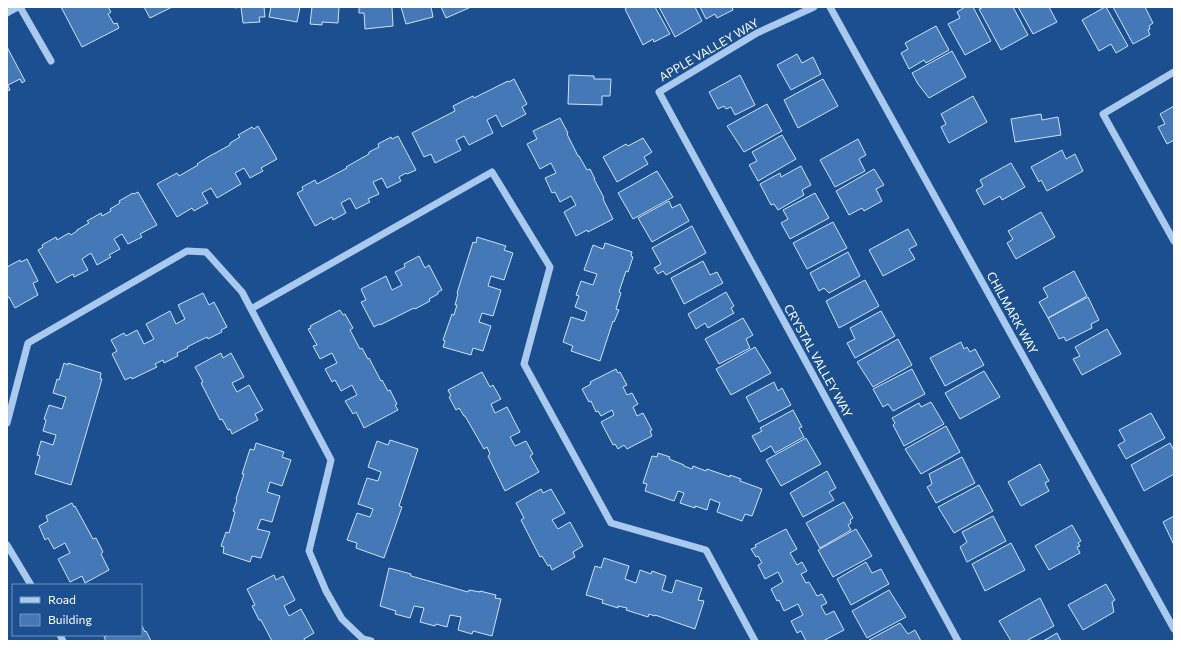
<svg xmlns="http://www.w3.org/2000/svg" width="1181" height="648" viewBox="0 0 1181 648" font-family="Commissioner,sans-serif">
  <style>
    .building { fill: #4478b7; stroke: #cfe3fa }
    .lines { fill: none; stroke-linecap: round; stroke-linejoin: round }
    .minor { stroke: #a9c9ee; stroke-width: 7 }
    .labels { text-anchor: middle; stroke-width: 3.5; stroke-linejoin: round; paint-order: stroke }
    .street-label { font-size: 12px; fill: #fff; stroke: #1b4f8f }
  </style>
  <rect width="100%" height="100%" fill="#1b4f8f"/>
  <path class="building" d="M61 7H108L111 12 108 14 114 24 117 23 119 28 82 47Z
    M144 7H172L150 18Z
    M235 7H264L265 17H259L260 22 243 23 241 7 235 8Z
    M271 7H300L297 22 269 17Z
    M312 7H339L338 23 322 22V25L310 24Z
    M359 7H392L393 26 365 29 364 13H359Z
    M401 7H431L433 17 406 24Z
    M441 7H471L446 18Z
    M628 7H655L670 34 654 42 653 39 643 45 625 9Z
    M659 7H695L702 21 675 37Z
    M700 7H732L733 10 717 18 715 14 706 19Z
    M965 7H973L991 41 965 55 948 24 960 18 957 12Z
    M984 7H1013L1028 35 1001 50 979 9Z
    M1018 7H1049L1057 22 1033 34Z
    M1105 7H1106L1128 46 1116 53 1111 44 1099 51 1082 20Z
    M1113 7H1145L1153 23 1149 26 1150 29 1148 30 1150 35 1133 44Z
    M936 26 949 50 926 63 924 60 909 69 901 53 908 49 905 43Z
    M7 47 25 81 22 83 20 79 8 85 10 90 7 91Z
    M952 51 966 77 929 98 918 84 912 73Z
    M797 54 802 63 813 57 821 74 791 90 777 65Z
    M569 75 594 76V79H611L610 96H602V105L568 104Z
    M740 75 755 105 735 115 731 107 726 109 724 106 718 109 709 92Z
    M514 79 527 104 522 107 526 114 502 127 496 115 487 120 493 133 469 145 464 136 456 140 461 150 435 163 431 154 424 157 412 133 455 111 453 106 473 96 474 98 508 81 509 82Z
    M823 79 838 106 798 128 784 100Z
    M973 96 987 122 949 143 941 127 946 124 941 114Z
    M767 104 782 131 744 152 727 126Z
    M1174 106V140L1167 144 1158 127 1165 124 1160 114Z
    M1041 114 1042 120 1058 117 1061 135 1015 142 1011 119Z
    M560 118 568 133 567 134 578 156H579L587 170 590 169 595 179H594L604 198 603 199 613 219 588 232 587 230 576 236 564 212 576 205 571 196 560 202 555 192 552 193 545 178 556 173 551 163 540 169 527 144 537 139 533 131Z
    M258 126 277 159 261 168 263 171 250 178 244 168 235 173 241 184 217 198 211 188 202 193 208 203 194 211 192 208 177 217 157 184 177 173 179 176 198 165 197 164 208 157 230 145V143L240 137 238 135 252 127 254 129Z
    M782 135 796 159 758 181 749 165 757 161 752 152Z
    M398 136 416 170 407 174 406 173 399 177 401 181 387 188 382 178 373 182 379 194 368 199 370 202 356 209 350 198 341 203 346 213 333 220 332 217 315 226 297 193 303 190 302 187 315 180 317 184 347 168 346 167 369 154V152L379 147 378 144 391 137 392 139Z
    M643 138 652 152 644 157 648 164 617 182 603 157 626 144 628 146Z
    M858 139 866 155 859 159 865 171 835 187 820 160Z
    M1062 150 1066 159 1075 154 1083 171 1047 191 1041 180 1039 182 1031 167Z
    M1011 163 1025 187 1002 200 1000 196 984 205 976 190 983 186 980 180Z
    M801 166 811 185 802 190 804 195 778 210 774 204 771 205 760 184 780 173 781 177Z
    M874 169 884 185 876 189 882 201 864 211 862 208 849 215 836 191Z
    M657 171 673 197 633 219 618 193Z
    M138 192 157 225 140 234 142 237 128 244 122 234 114 239 120 249 109 255 111 257 97 265 91 253 82 259 88 270 74 277 73 274 57 283 38 250 43 247 42 245 56 237 57 240 69 233 71 235 77 231V230L89 223 87 221 101 213 102 216 111 211 110 209 120 203 119 201 133 193 134 194Z
    M815 193 829 218 790 239 781 223 788 219 783 210Z
    M669 201 672 208 680 204 689 221 652 242 638 218Z
    M1041 212 1055 237 1016 259 1007 243 1013 239 1008 231Z
    M833 222 847 248 807 269 793 243Z
    M692 226 706 253 666 275 663 271 658 274 654 268 661 264 652 248Z
    M908 229 917 245 909 249 915 259 883 276 869 250Z
    M477 237 506 246 504 250 513 253 504 280 491 276 488 286 501 290 493 316 482 313 479 322 491 326 483 351 473 348 471 355 443 347 445 341 443 340 452 314 454 315 457 305H455L458 294 457 293 473 242 476 243Z
    M605 243 632 252 631 256 633 257 628 272 626 271 619 292 621 293 616 309 619 310 614 322 613 321 600 361 571 351 573 346 563 342 571 317 584 321 587 312 575 307 579 296 576 295 581 281 593 285 597 274 584 270 593 245 603 249Z
    M848 252 860 276 829 293 824 288 819 291 810 273Z
    M419 256 425 268 429 265 442 290 438 292V294L429 299 430 301 415 309 414 308 380 325 379 324 374 327 361 302 366 300 361 289 386 276 392 290 402 285 395 272 405 267 404 264Z
    M27 259 38 281 33 283 38 295 15 308 9 297 7 298V267L20 260 21 262Z
    M703 261 710 275 717 272 723 283 684 304 671 278Z
    M1074 271 1087 296 1048 318 1039 302 1048 297 1043 288Z
    M865 280 879 306 839 328 826 301Z
    M726 292 734 306 731 308 734 313 708 328 705 323 696 329 688 314Z
    M203 293 209 305 214 302 227 327 221 330 222 332 208 339 207 337 187 347 188 348 177 353 178 356 164 363 163 360 155 364 157 367 132 379 131 377 125 380 112 354 117 351 111 340 124 333 126 336 137 330 144 344 154 339 146 324 170 311 176 324 185 319 178 305Z
    M1088 297 1099 320 1091 324 1092 328 1066 341 1064 337 1059 339 1048 318Z
    M340 310 343 315 345 314 353 328 350 330 360 349 362 348 368 359 369 358 381 381 382 380 388 391 390 390 397 404 395 405 398 410 364 428 356 412 353 414 345 401 357 395 352 385 341 391 335 380 332 382 325 369 337 363 332 353 320 359 313 346 317 345 308 329 311 328 310 326Z
    M881 311 895 336 855 358 847 343 855 339 850 328Z
    M743 318 753 335 746 339 750 348 719 364 705 339Z
    M1107 329 1121 354 1082 375 1073 359 1080 356 1075 347Z
    M898 339 912 365 873 387 857 362Z
    M961 342 964 349 967 347 970 352 975 349 984 365 945 386 930 358Z
    M755 347 771 373 731 395 716 369Z
    M221 353 223 358 231 353 244 377 232 383 237 392 249 385 263 410 255 414 258 420 232 434 230 429 228 430 222 419 220 420 201 383 203 382 195 367Z
    M64 363 68 365V363L101 373 100 379H102L71 485 35 474 40 456 37 455 41 441 53 445 56 435 43 431 46 420 44 419 49 405 62 409 66 397 53 393 57 379 59 380Z
    M616 369 618 373 620 372 627 385 623 387 627 395 632 393 638 404 633 407 637 416 643 413 652 430 650 431 652 436 627 449 624 445 618 449 615 444 613 445 601 422 614 415 612 410 601 416 598 411 596 412 591 401 589 402 582 389 591 384 590 382Z
    M912 369 925 394 893 411 888 404 883 407 873 389Z
    M984 371 1000 397 960 419 945 393Z
    M482 372 490 387 493 385 501 399 491 404 495 413 507 407 520 432 510 437 515 446 526 441 533 454 530 456 539 472 505 491 488 456 490 454 487 447 484 449 465 416H464L459 408 456 410 449 397 451 396 448 390Z
    M774 382 778 391 782 388 791 405 759 422 746 397Z
    M931 402 944 424 904 446 893 425 895 423 892 418 919 403 921 407Z
    M793 410 802 427 799 428 804 437 775 453 771 446 761 452 752 436 762 431 760 428Z
    M1151 413 1165 438 1126 459 1118 445 1125 441 1119 430Z
    M946 426 960 452 921 474 905 449Z
    M806 438 821 464 781 486 766 460Z
    M390 440 418 449 399 506 402 507 384 558 356 548 357 543 347 540 357 513 370 517 373 509 358 504 367 478 378 481 381 472 368 467 377 441 388 445Z
    M256 443 284 452 282 457 291 460 282 486 270 482 267 492 280 496 272 522 261 519 257 529 270 532 261 558 252 556 250 562 223 553 224 547 221 546 226 532 229 533 235 512 233 511 237 500 236 499 244 474H242L250 449 254 450Z
    M1170 443 1174 451V474L1144 491 1131 465Z
    M658 453 670 457 669 459 684 465V466L692 469 693 466 706 471 707 469 730 477V475L741 479 740 481 762 489 752 516 745 514 742 521 717 512 720 503 710 499 707 510 695 506V508L680 503 684 493 678 491 674 501 645 491 647 484 643 483 652 456 657 457Z
    M962 457 975 483 936 503 927 487 932 484 929 474Z
    M1040 464 1049 481 1045 483 1049 491 1021 506 1008 482Z
    M827 471 836 488 829 492 834 500 803 517 790 493Z
    M979 485 993 511 954 533 938 507Z
    M541 489 543 493 551 489 565 513 552 520 558 529 570 522 583 546 573 552 575 557 552 570 550 565 548 566 542 556 540 557 521 520 524 518 516 503Z
    M844 502 853 518 850 520 851 523 848 525 851 530 820 548 806 523Z
    M72 503 74 507 75 506 93 539 96 538 103 552 101 554 109 570 85 583 82 576 70 582 58 559 70 553 65 543 54 549 48 538 45 540 39 526 48 521 46 516Z
    M993 516 1006 541 967 562 960 547 967 542 962 532Z
    M1174 516V545L1163 522Z
    M1072 525 1081 541 1078 543 1080 546 1077 547 1080 553 1049 570 1035 546Z
    M786 529 797 549 790 553 797 565 802 562 807 571 801 574 806 583 809 582 817 596 822 594 827 603 821 606 826 615 834 611 844 630 823 641H806L801 631 797 633 791 621 803 615 798 604 784 611 779 600 777 601 771 589 783 582 778 572 765 579 758 565 762 563 758 556 756 557 751 549 756 547 755 545Z
    M856 529 872 556 833 577 818 550Z
    M1011 543 1025 570 985 591 972 564Z
    M604 558 629 566 625 579 636 583 640 570 651 574 652 571 666 576 662 590 672 593 676 580 702 588 698 600 704 601 695 629 655 615V616L649 614 648 617 626 610 627 608 618 606V608L602 603 603 600 586 595 595 566 601 568Z
    M866 562 872 573 881 569 889 584 851 605 837 579Z
    M389 568 411 574V576L468 592 469 590 480 592V591L496 595 495 598 501 599 492 636 473 631 472 634 458 630 461 617 450 615 447 627 436 624 435 626 420 622 424 608 414 606 410 618 395 614 396 611 380 606Z
    M274 575 276 580 283 576 295 600 284 606 289 616 301 609 314 633 304 639 305 641H272L261 620H259L252 606 255 605 247 589Z
    M1106 584 1115 600 1112 602 1114 612 1083 630 1068 605Z
    M889 590 906 617 867 638 852 611Z
    M1040 598 1054 626 1026 641H1011L999 621Z
    M900 623 908 634 915 630 921 641H870L869 640Z
    M141 624 145 632 146 631 151 641H106L104 637 109 635H141Z
    M1057 633 1061 641H1043Z"/>
  <g class="lines">
    <path class="minor" d="M20 7 51 61
      M814 7 757 33 659 92 958 641
      M830 7 1174 629
      M7 13 18 7
      M1174 72 1103 114 1174 241
      M251 309 492 172 550 267 524 364 611 523 706 550 755 641
      M7 423 28 343 187 251 206 252 242 292 331 460 309 551 326 591 342 619 363 639 371 641
      M7 545 31 585
      M60 635 63 641"/>
  </g>
  <g class="labels">
    <g class="street-label">
      <text transform="translate(709 50) rotate(-30)" y="4">APPLE VALLEY WAY</text>
      <text transform="translate(1012 313) rotate(61)" y="4">CHILMARK WAY</text>
      <text transform="translate(818 361) rotate(61)" y="4">CRYSTAL VALLEY WAY</text>
    </g>
  </g>
  <rect width="1181" height="648" fill="none" stroke="#ffffff" stroke-width="16"/>
  <rect x="12" y="584" width="130" height="52" fill="#1b4f8f" stroke="#7695bc"/>
  <rect x="20" y="597" width="20" height="6" fill="#a9c9ee" stroke="#7695bc"/>
  <text x="48" y="604" font-size="12" fill="#ffffff">Road</text>
  <rect x="20" y="614" width="20" height="12" fill="#4478b7" stroke="#7695bc"/>
  <text x="48" y="624" font-size="12" fill="#ffffff">Building</text>
</svg>
